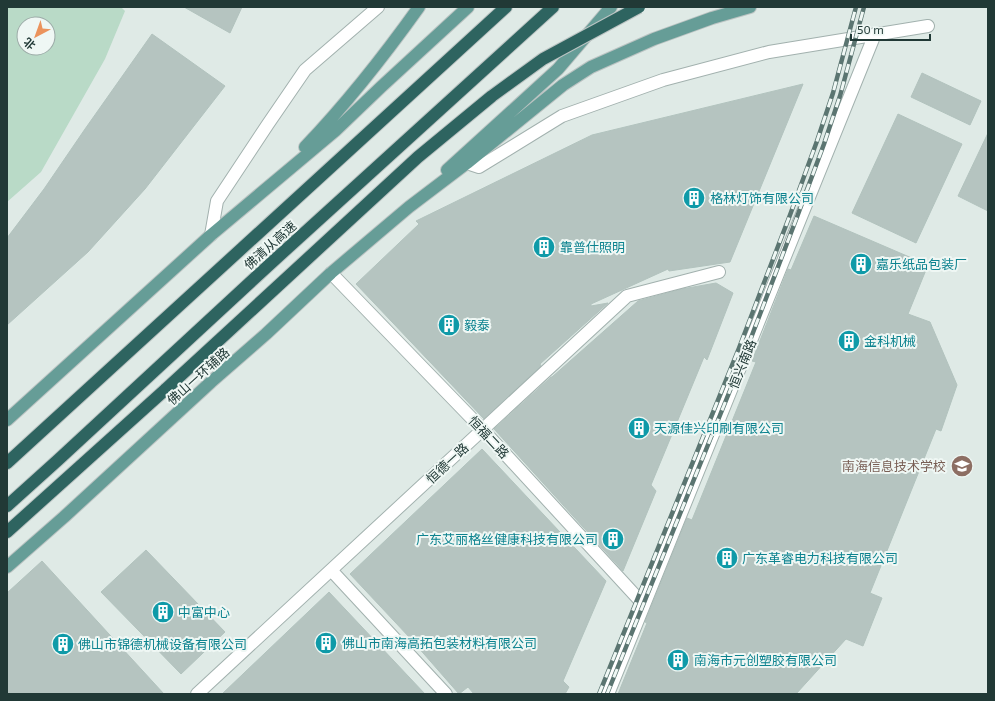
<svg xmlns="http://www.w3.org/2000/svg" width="995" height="701" viewBox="0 0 995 701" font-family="'Exo 2','Noto Sans SC',sans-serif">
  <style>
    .green { fill: #b9dac7; fill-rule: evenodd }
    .building { fill: #b5c4c0; stroke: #b2c3be }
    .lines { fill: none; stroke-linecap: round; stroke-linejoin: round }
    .minor-casing { stroke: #a2b1ae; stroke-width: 14 }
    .major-casing { stroke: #bcc4c3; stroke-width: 14 }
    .highway-casing { stroke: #bcc4c3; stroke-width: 14 }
    .minor { stroke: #fff; stroke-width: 12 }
    .major { stroke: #669d97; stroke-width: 12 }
    .highway { stroke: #2e6460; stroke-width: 12 }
    .rail-casing { stroke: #5b7571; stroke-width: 4.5 }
    .rail { stroke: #eff7f4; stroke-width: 3; stroke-dasharray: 9; stroke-linecap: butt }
    .highway-bridge-casing { stroke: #bcc4c3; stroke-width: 14; stroke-linecap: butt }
    .highway-bridge { stroke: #2e6460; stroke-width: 12 }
    .labels { text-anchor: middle; stroke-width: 4; stroke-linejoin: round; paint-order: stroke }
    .culture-label { font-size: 13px; fill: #0d838f; stroke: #eff7f4; text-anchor: start }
    .street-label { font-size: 13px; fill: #213936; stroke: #eff7f4 }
    .education-label { font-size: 13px; fill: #785e54; stroke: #eff7f4; text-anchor: end }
  </style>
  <rect width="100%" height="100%" fill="#dfeae6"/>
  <path class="green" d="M7 7H121L125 11 105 59 41 172 7 202ZM24 24H48V48H24Z"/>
  <path class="building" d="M184 7H242L230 33Z
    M152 34 225 86 145 189 88 252 7 325V238L44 189 85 129Z
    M922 73 981 101 970 125 911 97Z
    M803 84 730 262 669 271 668 269 591 304V306L608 303 540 364 541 366 484 419 356 284 419 224 416 221 592 135Z
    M898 114 962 144 916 243 852 213Z
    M988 133V211L958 196Z
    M814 216 928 265 908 314 930 322 957 385 941 431 936 429 870 593 882 598 863 646 846 639 796 694H618L647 623 645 622 687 518 692 520 756 362 752 361 788 269 791 270Z
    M716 283 733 293 707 360 704 357 651 485 656 491 623 571 494 429 551 377H552L638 301 682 289Z
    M482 449 606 581 563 681 569 687 565 694H474L468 687 459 694 410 638 350 574Z
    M146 550 225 632 181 674 101 592Z
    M42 561 164 694H7V593Z
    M329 592 425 694H222Z"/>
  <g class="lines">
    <g class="minor-casing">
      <path id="minor" d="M467 163 479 167 562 116 663 80 769 52 928 26
        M211 235 217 201 268 124 305 70 378 7
        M331 273 483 430 644 605
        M331 570 446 694
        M197 694 627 296 719 272
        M608 694 875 34"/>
    </g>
    <g class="major-casing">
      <path id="major" d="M305 147C347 103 384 56 419 7
        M447 170 558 69 611 7
        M7 420 211 235 335 131 381 87 468 7
        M7 567 64 517 211 382 266 334 331 273 409 207 467 163 563 85 591 67 654 39 712 18 750 7"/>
    </g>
    <g class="highway-casing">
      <path id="highway" d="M7 463 506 7
        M7 506 58 460 269 265 553 7
        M7 532 166 389"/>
    </g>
    <use href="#minor" class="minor"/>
    <use href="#major" class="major"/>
    <use href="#highway" class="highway"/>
    <g class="rail-casing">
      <path id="rail" d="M599 694 739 348 790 215 817 141 833 93 856 7
        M607 694 746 351 797 217 824 144 840 96 864 7"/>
    </g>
    <use href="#rail" class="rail"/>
    <g class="highway-bridge-casing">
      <path id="highway-bridge" d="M166 389 418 157 492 96 543 59 639 7"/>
    </g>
    <use href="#highway-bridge" class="highway-bridge"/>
  </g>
  <defs>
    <g id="building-disc" transform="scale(1.15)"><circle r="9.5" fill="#0f9aa8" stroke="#eff7f4"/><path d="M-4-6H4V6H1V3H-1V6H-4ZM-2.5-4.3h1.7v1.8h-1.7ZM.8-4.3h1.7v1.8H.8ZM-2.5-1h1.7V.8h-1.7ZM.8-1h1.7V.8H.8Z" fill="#fff"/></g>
    <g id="school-disc" transform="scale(1.15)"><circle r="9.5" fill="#8d6e63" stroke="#eff7f4"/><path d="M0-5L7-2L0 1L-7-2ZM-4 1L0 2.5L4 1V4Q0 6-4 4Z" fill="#fff"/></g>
  </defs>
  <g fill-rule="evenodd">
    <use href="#building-disc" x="694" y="198"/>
    <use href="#building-disc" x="544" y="247"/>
    <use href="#building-disc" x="861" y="264"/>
    <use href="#building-disc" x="449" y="325"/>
    <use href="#building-disc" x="849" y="341"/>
    <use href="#building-disc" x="639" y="428"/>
    <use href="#school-disc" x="962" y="466"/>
    <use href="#building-disc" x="613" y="539"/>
    <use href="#building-disc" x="727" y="558"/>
    <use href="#building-disc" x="163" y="612"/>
    <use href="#building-disc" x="326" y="643"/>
    <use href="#building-disc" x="63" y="644"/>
    <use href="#building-disc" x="678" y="660"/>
  </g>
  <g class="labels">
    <g class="culture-label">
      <text x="710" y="203">格林灯饰有限公司</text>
      <text x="560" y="252">靠普仕照明</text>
      <text x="876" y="269">嘉乐纸品包装厂</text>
      <text x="464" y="330">毅泰</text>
      <text x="864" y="346">金科机械</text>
      <text x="654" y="433">天源佳兴印刷有限公司</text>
      <text x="598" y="544" text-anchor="end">广东艾丽格丝健康科技有限公司</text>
      <text x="742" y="563">广东革睿电力科技有限公司</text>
      <text x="178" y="617">中富中心</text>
      <text x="342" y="648">佛山市南海高拓包装材料有限公司</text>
      <text x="78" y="649">佛山市锦德机械设备有限公司</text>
      <text x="694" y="665">南海市元创塑胶有限公司</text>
    </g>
    <g class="street-label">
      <text transform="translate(270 245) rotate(-42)" y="5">佛清从高速</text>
      <text transform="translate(742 364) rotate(-68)" y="5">恒兴南路</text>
      <text transform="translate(198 376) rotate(-42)" y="5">佛山一环辅路</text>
      <text transform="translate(489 437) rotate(47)" y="5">恒福二路</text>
      <text transform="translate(447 463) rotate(-43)" y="5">恒德一路</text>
    </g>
    <g class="education-label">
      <text x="946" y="471">南海信息技术学校</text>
    </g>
  </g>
  <rect width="995" height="701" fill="none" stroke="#213936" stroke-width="16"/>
  <g transform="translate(36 36) rotate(221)"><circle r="19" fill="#eff7f4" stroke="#9daba8"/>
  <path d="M0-3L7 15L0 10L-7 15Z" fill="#eb935c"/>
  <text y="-6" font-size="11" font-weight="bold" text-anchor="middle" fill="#213936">北</text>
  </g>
  <path d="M851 34v6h79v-6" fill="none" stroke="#213936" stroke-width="2"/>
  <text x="857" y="34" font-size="12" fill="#213936" stroke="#eff7f4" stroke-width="3" paint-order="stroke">50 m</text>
</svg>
